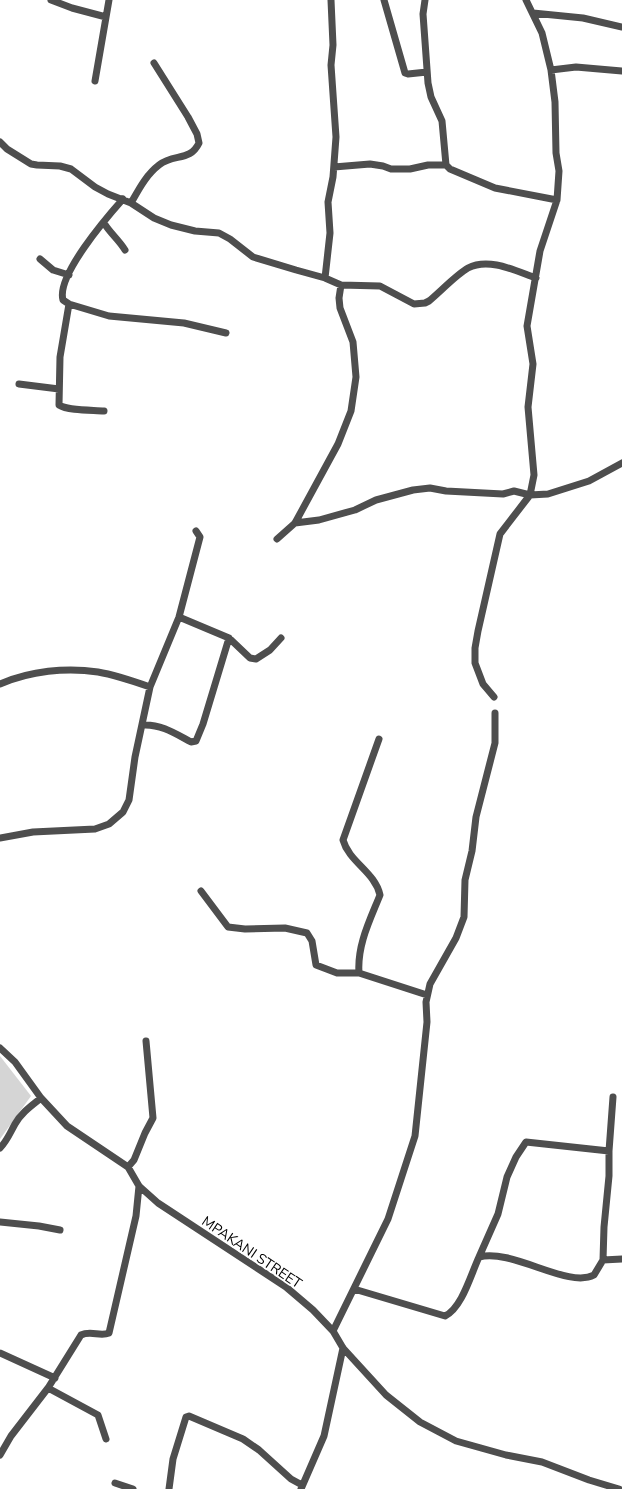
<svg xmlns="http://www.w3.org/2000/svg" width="622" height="1489" viewBox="0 0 622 1489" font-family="'Nunito Sans',sans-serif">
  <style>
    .green { fill: #d5d5d5 }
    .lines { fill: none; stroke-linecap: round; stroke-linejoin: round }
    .minor { stroke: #4e4e4e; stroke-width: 7 }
    .labels { text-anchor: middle; stroke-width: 4; stroke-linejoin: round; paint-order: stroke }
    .street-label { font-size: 14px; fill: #000; stroke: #fff }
  </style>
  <rect width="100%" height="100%" fill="#fff"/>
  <path class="green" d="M0 1056 31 1096 0 1139Z"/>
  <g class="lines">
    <path class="minor" d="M51 0 72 8 106 17
      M384 0 405 73 408 74 427 72
      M425 0 423 14 428 83 431 97 442 121 446 165
      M533 13 583 18 622 27
      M551 70 576 67 622 71
      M95 81 109 0
      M0 142 7 149 31 164 37 165 60 166 71 169 95 187 108 194 131 203 154 218 171 225 195 231 219 233 230 239 253 257 296 270 325 278 341 285 380 286 414 304 425 303 429 301C440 292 457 274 468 268 489 257 516 271 536 278
      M334 167 370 164 383 166 391 169H410L428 165H446L450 169 495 188 557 200
      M123 199C107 217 56 276 63 300L69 304 109 316 184 323 226 333
      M131 203C139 189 146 175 159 165 174 153 190 162 199 143L197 134 188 117 154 63
      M104 223C110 233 119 240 125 250
      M40 259 53 270 69 275
      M325 278 330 233 328 202 333 177 336 137 331 65 333 45 331 0
      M69 304 60 357 59 405C68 411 93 410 104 411
      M19 384 59 389
      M295 523 319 520 355 510 376 500 413 490 430 488 446 491 503 494 514 491 530 495 548 494 589 481 622 463
      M277 539 295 523 338 444 351 411 356 377 353 342 340 308 339 298 341 285
      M179 617 229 638 250 658 256 659 270 650 281 638
      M0 684C30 671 66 667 98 672 116 675 133 681 150 687
      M494 697 483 684 475 663V648L478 631 500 534 530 495 534 475 528 407 533 364 527 326 540 251 557 200 559 171 556 153 555 102 551 70 542 33 526 0
      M143 725C161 724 176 734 191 742L196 741 203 724 229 638
      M379 739 343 840C349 862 375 872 380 895 370 920 357 945 359 973L427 995
      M0 838 33 832 95 829 109 824 123 812 129 800 135 757 150 687 179 617 200 537 196 531
      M201 891 228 927 245 929 285 928 307 933 312 941 316 965 337 973H359
      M0 1048 15 1062 41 1098 67 1126 128 1167 139 1186 158 1203 286 1287 313 1310 333 1331 343 1348 386 1395 420 1422 456 1441 506 1455 542 1462 589 1480 619 1489
      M0 1148C7 1141 10 1133 15 1124 21 1113 31 1106 41 1098
      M128 1167 134 1160 145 1133 153 1118 146 1041
      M0 1222 39 1226 60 1230
      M479 1257 498 1214 507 1177 516 1157 526 1142 609 1151
      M603 1260 622 1259
      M354 1289 445 1316C462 1308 471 1274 479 1257 512 1248 568 1289 594 1275L603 1260 604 1227 609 1176V1151L613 1097
      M333 1331 388 1219 415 1136 427 1022 426 1002 430 984 456 938 464 917 465 880 472 851 476 817 495 743V713
      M0 1353 55 1378
      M48 1388 98 1415 106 1439
      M0 1455 11 1436 48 1388 81 1335C91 1330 100 1337 109 1333L136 1216 139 1186
      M115 1483 133 1489
      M169 1489 173 1459 186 1417 189 1416 243 1439 259 1450 291 1479 302 1485
      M301 1489 324 1436 343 1348"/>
  </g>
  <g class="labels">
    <g class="street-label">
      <text transform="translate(252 1252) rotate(34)" y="5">MPAKANI STREET</text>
    </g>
  </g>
</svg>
